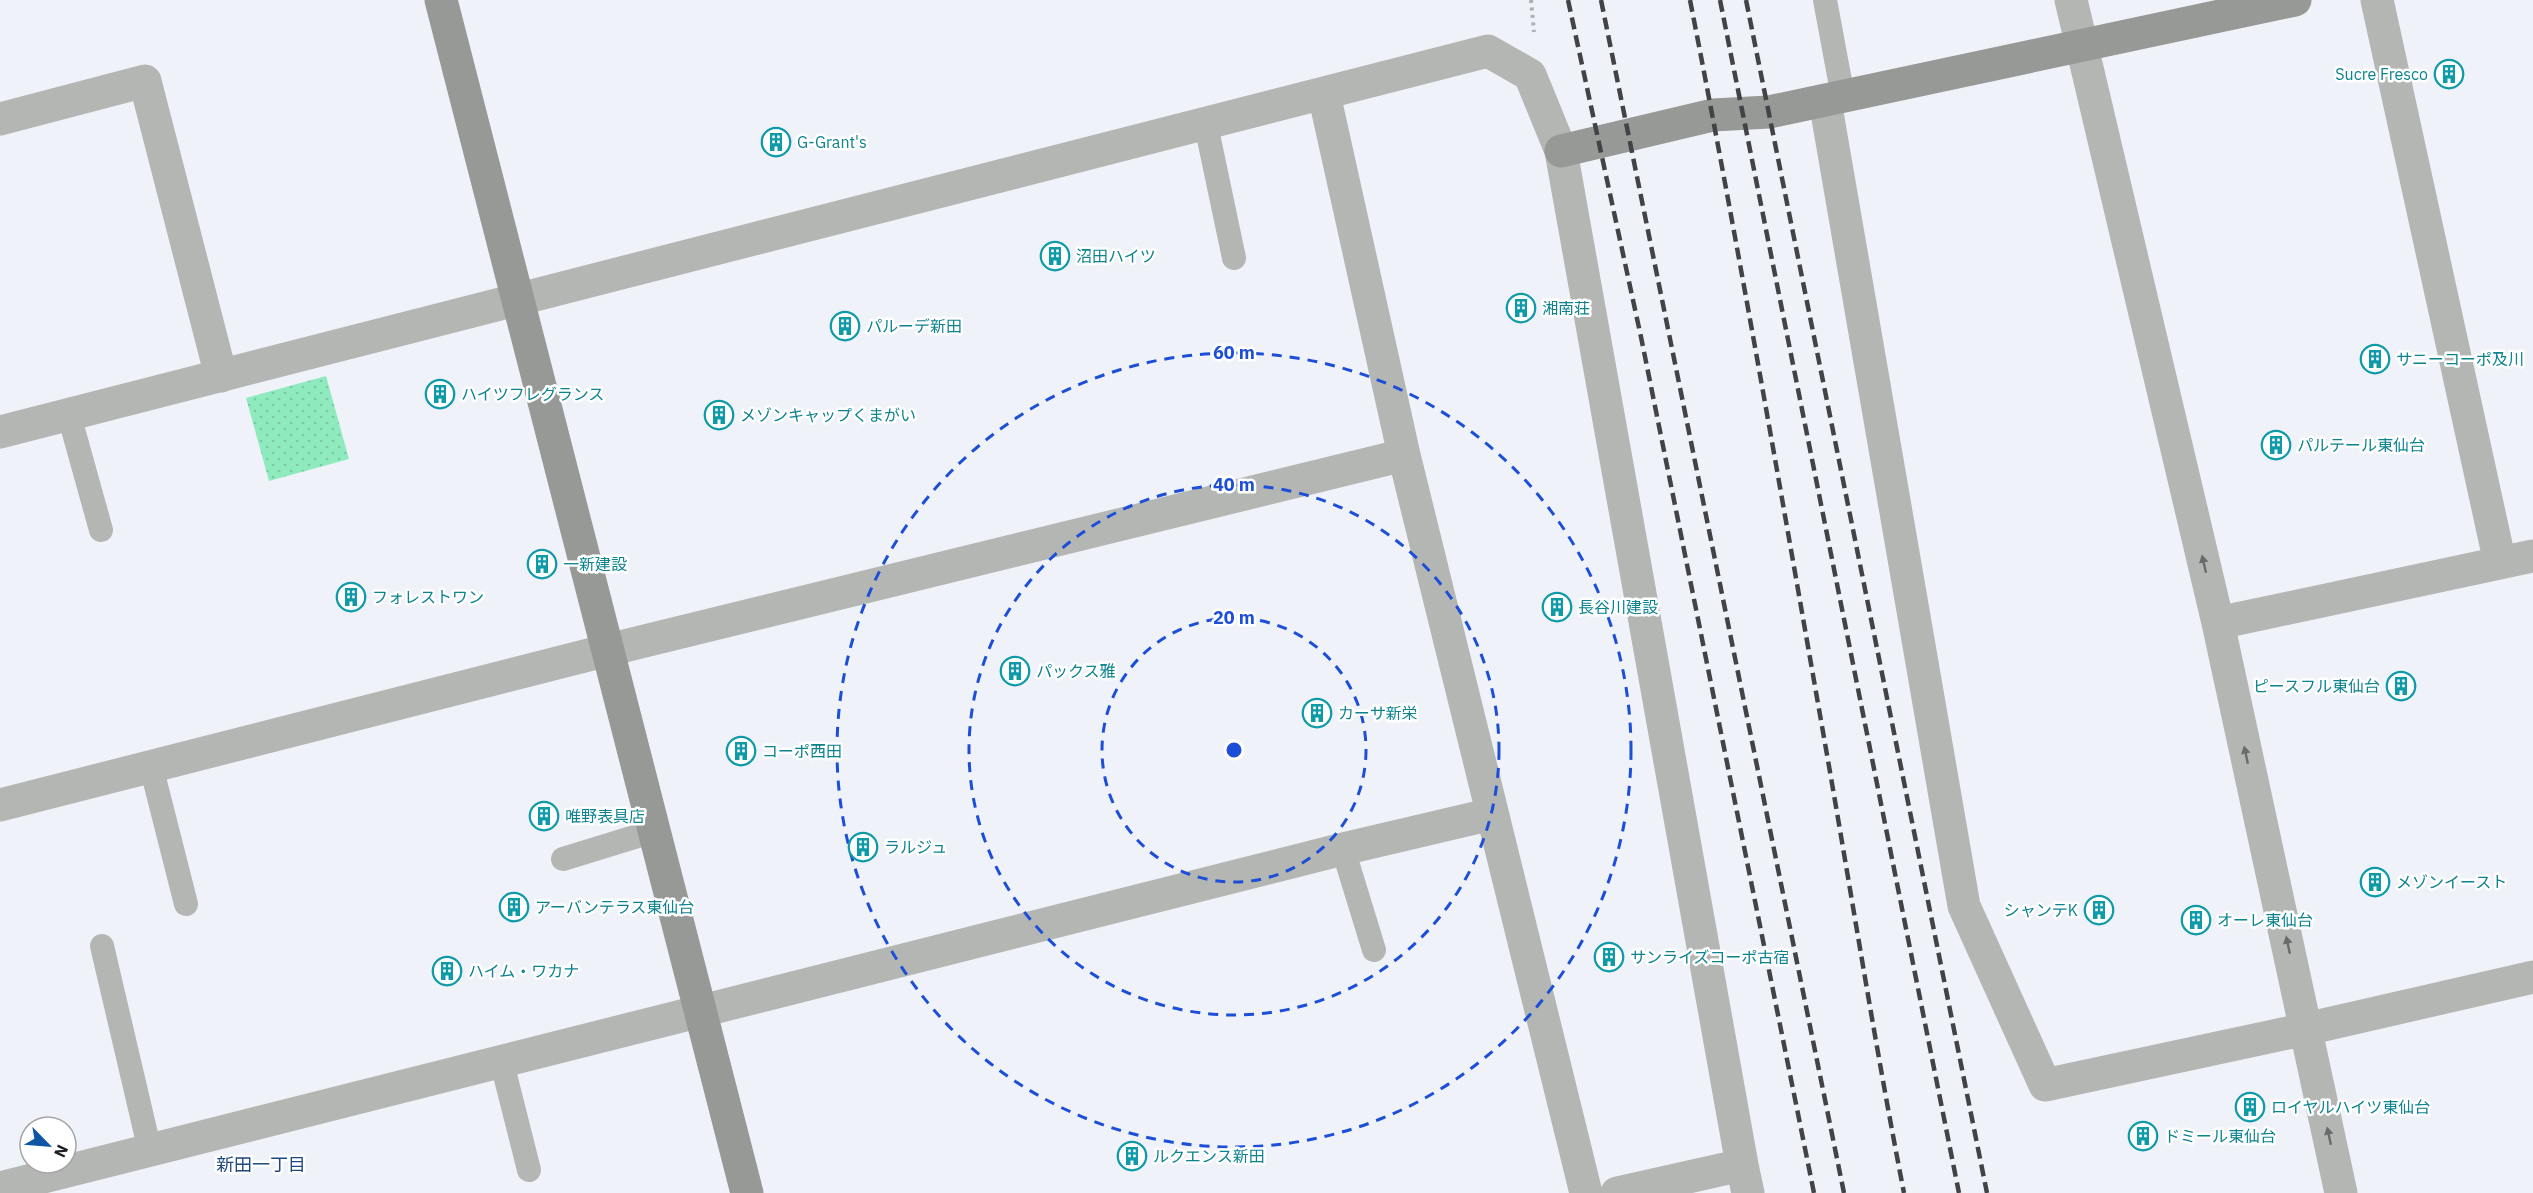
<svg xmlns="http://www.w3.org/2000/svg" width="2533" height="1193" viewBox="0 0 2533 1193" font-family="'IBM Plex Sans','Noto Sans JP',sans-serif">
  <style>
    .garden { fill: url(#garden-dots) }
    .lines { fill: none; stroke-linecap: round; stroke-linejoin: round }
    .path { stroke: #adafb5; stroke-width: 4; stroke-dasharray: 3 4.5; stroke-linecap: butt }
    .lane { stroke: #b4b6b4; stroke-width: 24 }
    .street { stroke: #b4b6b4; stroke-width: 33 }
    .secondary { stroke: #969996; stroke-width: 33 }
    .rail { stroke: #424347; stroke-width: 4.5; stroke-dasharray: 12 6; stroke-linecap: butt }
    .oneway { fill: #696a6b }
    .ring { fill: none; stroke: #1d4ed8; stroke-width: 3; stroke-dasharray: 10 8 }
    .labels { text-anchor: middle; stroke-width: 5; stroke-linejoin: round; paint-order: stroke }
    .culture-label { font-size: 16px; fill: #0d838f; stroke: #fff; text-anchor: start }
    .neighbourhood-label { font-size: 18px; fill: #20497e; stroke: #fff }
    .centre { fill: #1d4ed8; stroke: #fff; stroke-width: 3 }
    .ring-label { font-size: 18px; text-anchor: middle; font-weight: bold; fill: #1d4ed8; stroke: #fff; stroke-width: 5; stroke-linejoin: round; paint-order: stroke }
  </style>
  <defs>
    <pattern id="garden-dots" width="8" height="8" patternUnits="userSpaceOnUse" patternTransform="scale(1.5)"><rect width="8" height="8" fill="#8febbe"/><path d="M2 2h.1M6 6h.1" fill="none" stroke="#7bc9a3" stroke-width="1.8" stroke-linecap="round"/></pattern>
  </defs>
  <rect width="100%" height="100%" fill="#f0f2f9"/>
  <path class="garden" d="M326 376 349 459 269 481 246 398Z"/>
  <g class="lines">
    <path class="path" d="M1531 0 1534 32"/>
    <path class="lane" d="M1825 0 1843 97
      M1206 125 1234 258
      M69 415 101 530
      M151 766 186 904
      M1343 849 1374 950
      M563 859 654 831
      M102 946 150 1151
      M502 1063 529 1170"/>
    <path class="street" d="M2071 0 2218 623 2341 1193
      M2377 0 2500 563
      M1324 94 1404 455 1586 1193
      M1825 101 1964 906 2045 1085 2306 1029 2533 977
      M0 119 145 81 221 376
      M0 432 1488 51 1530 75 1561 151 1742 1165
      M2218 623 2533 556
      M0 805 608 650 1404 455
      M0 1188 1343 849 1492 814
      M1617 1193 1742 1165 1748 1193"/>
    <path class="secondary" d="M441 0 747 1193
      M1561 151 1713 115 1769 112 2295 0"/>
    <path class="rail" d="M1568 0 1641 337 1814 1193
      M1601 0 1844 1193
      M1690 0C1739 249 1782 499 1826 749 1852 897 1875 1045 1904 1193
      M1720 0 1959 1193
      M1746 0 1987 1193"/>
  </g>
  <defs><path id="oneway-solid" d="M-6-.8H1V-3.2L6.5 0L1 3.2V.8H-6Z" transform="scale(1.5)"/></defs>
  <g class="oneway">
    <use href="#oneway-solid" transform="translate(2204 564) rotate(-103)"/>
    <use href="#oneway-solid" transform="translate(2246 755) rotate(-102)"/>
    <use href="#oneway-solid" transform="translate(2288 945) rotate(-102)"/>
    <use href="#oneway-solid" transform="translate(2329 1136) rotate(-102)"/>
  </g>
  <g class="ring">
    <circle cx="1234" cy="750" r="132"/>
    <circle cx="1234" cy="750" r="265"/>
    <circle cx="1234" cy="750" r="397"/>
  </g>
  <defs>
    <g id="building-ring" transform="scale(1.5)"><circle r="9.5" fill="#fff" stroke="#0f9aa8" stroke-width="1.5"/><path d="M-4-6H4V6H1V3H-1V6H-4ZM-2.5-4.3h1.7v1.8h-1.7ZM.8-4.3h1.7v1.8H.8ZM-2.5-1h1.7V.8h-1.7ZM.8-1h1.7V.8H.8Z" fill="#0f9aa8"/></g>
  </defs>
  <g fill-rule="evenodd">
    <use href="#building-ring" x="2449" y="74"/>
    <use href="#building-ring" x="776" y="142"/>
    <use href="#building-ring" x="1055" y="256"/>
    <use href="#building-ring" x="1521" y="308"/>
    <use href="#building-ring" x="845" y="326"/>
    <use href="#building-ring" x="2375" y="359"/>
    <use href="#building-ring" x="440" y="394"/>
    <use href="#building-ring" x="719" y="415"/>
    <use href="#building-ring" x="2276" y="445"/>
    <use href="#building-ring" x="542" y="564"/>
    <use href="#building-ring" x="351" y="597"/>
    <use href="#building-ring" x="1557" y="607"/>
    <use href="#building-ring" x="1015" y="671"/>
    <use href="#building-ring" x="2401" y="686"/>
    <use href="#building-ring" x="1317" y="713"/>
    <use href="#building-ring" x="741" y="751"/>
    <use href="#building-ring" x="544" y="816"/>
    <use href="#building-ring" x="863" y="847"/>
    <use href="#building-ring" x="2375" y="882"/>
    <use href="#building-ring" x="514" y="907"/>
    <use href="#building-ring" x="2099" y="910"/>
    <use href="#building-ring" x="2196" y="920"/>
    <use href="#building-ring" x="1609" y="957"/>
    <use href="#building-ring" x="447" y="971"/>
    <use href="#building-ring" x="2250" y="1107"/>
    <use href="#building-ring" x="2143" y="1136"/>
    <use href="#building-ring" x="1132" y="1156"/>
  </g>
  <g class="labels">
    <g class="culture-label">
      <text x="2428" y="80" text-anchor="end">Sucre Fresco</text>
      <text x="797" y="148">G-Grant's</text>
      <text x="1076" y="262">沼田ハイツ</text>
      <text x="1542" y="314">湘南荘</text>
      <text x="866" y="332">パルーデ新田</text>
      <text x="2396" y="365">サニーコーポ及川</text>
      <text x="461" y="400">ハイツフレグランス</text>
      <text x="740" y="421">メゾンキャップくまがい</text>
      <text x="2297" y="451">パルテール東仙台</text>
      <text x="563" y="570">一新建設</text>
      <text x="372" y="603">フォレストワン</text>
      <text x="1578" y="613">長谷川建設</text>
      <text x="1036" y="677">パックス雅</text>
      <text x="2380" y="692" text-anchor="end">ピースフル東仙台</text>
      <text x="1338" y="719">カーサ新栄</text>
      <text x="762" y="757">コーポ西田</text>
      <text x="565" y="822">唯野表具店</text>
      <text x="884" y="853">ラルジュ</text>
      <text x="2396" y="888">メゾンイースト</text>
      <text x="535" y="913">アーバンテラス東仙台</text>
      <text x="2078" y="916" text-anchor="end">シャンテK</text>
      <text x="2217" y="926">オーレ東仙台</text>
      <text x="1630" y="963">サンライズコーポ古宿</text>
      <text x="468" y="977">ハイム・ワカナ</text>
      <text x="2271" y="1113">ロイヤルハイツ東仙台</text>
      <text x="2164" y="1142">ドミール東仙台</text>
      <text x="1153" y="1162">ルクエンス新田</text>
    </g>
    <g class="neighbourhood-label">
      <text x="261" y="1171">新田一丁目</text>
    </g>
  </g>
  <circle cx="1234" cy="750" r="9" class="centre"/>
  <g class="ring-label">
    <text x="1234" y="359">60 m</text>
    <text x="1234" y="491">40 m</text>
    <text x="1234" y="624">20 m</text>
  </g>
  <g transform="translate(48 1145) rotate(115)"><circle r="28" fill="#ffffff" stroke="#a5a5a7" stroke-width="1.5"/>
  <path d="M0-4.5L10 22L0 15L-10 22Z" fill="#0e55a5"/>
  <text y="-9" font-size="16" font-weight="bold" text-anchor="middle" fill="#1e1f22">N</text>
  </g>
</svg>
